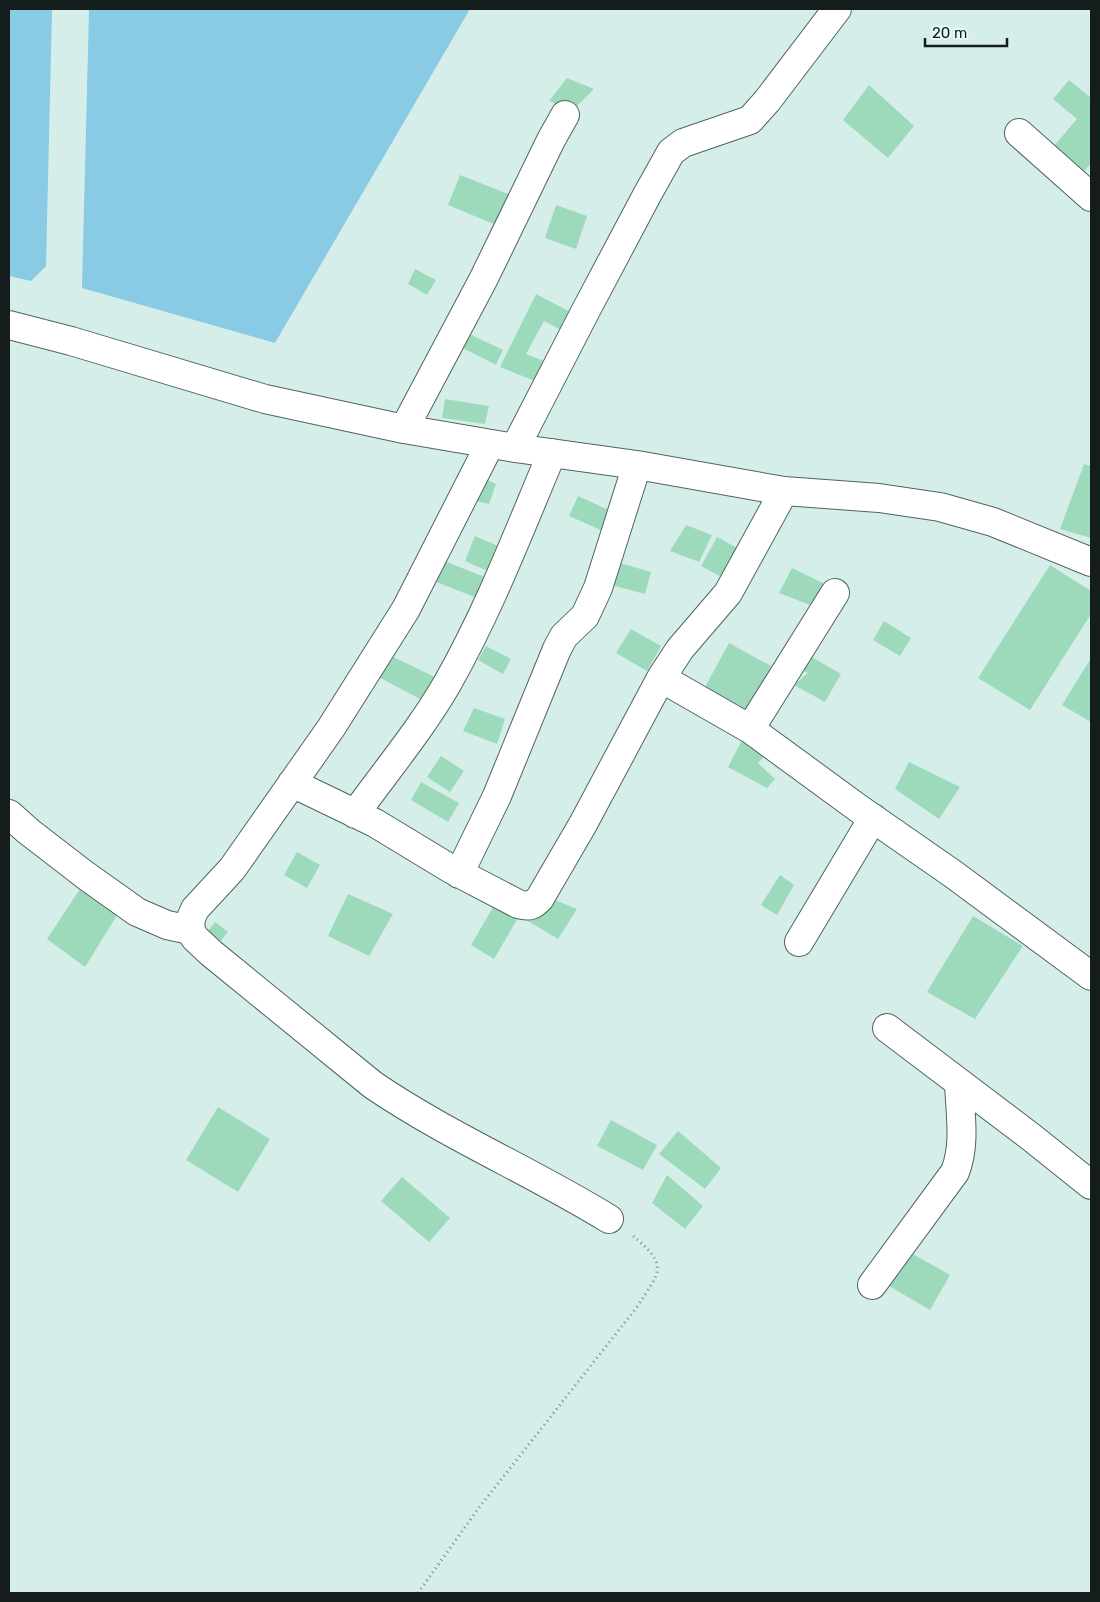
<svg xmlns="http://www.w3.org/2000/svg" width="1100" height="1602" viewBox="0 0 1100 1602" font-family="Rubik,sans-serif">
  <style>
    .water { fill: #89cae4 }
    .building { fill: #9ddabc }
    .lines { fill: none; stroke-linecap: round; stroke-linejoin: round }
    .minor-casing { stroke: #506461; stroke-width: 30 }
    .path { stroke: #798986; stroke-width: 3; stroke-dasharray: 1 4; stroke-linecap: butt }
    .minor { stroke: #fff; stroke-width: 28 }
  </style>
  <rect width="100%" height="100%" fill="#d6eee9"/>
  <path class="water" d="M9 9H52L46 266 31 281 9 276Z
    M89 9H470L275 343 82 288Z"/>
  <path class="building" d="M567 78 594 89 573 110 549 101Z
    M1069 80 1091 98V163L1083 173 1053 147 1077 119 1053 99Z
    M869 85 914 126 888 158 843 120Z
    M460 175 513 196 501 227 448 205Z
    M556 205 587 216 576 249 545 238Z
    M415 269 436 280 427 295 408 284Z
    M536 294 574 314 565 332 544 321 526 354 549 363 540 383 500 367Z
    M461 330 503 350 496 365 455 344Z
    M445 399 489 406 485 424 442 418Z
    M1084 464 1091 466V538L1060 529Z
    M479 476 496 484 489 504 468 499Z
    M578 496 611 511 603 531 569 516Z
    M686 525 712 535 699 562 670 551Z
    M475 536 503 548 492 573 465 561Z
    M717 537 741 550 725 579 701 566Z
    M439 559 485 577 477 598 431 580Z
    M613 561 651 572 645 594 607 584Z
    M1050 565 1091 591V614L1030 710 978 678Z
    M792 568 831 587 818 608 779 593Z
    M884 621 911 638 900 656 873 640Z
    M631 629 661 646 647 671 616 653Z
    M729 643 771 666 747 710 705 687Z
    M486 646 511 659 503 674 478 660Z
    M383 652 439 679 420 699 371 673Z
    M803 652 841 674 825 702 794 685 808 673 795 666Z
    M1091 658V722L1062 705Z
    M474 708 505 719 497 744 463 731Z
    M743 738 769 751 758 763 775 779 767 788 728 767Z
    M441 756 464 771 450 792 427 777Z
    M909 762 960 787 939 819 895 789Z
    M421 782 459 803 448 822 411 800Z
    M297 852 320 865 307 888 284 875Z
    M780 875 794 885 777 915 761 905Z
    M82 886 119 912 85 967 47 939Z
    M348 894 393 914 369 956 328 936Z
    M545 896 577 909 558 939 523 918Z
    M495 904 518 918 494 959 471 945Z
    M973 916 1023 946 975 1019 927 992Z
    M215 922 228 932 215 948 202 938Z
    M218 1107 270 1139 238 1192 186 1160Z
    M611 1120 657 1145 643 1170 597 1146Z
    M678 1131 721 1168 705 1189 659 1154Z
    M667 1175 703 1206 685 1229 652 1203Z
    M402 1177 450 1218 429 1242 381 1201Z
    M904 1249 950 1275 930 1310 884 1283Z"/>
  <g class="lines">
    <g class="minor-casing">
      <path id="minor" d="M1019 133 1091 197
        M9 325 71 341 265 399 404 429 515 448 637 465 784 491 879 498 940 507 993 522 1091 562
        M404 429 484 278 551 140 565 115
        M490 444 406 609 331 728 232 869 195 909 191 918 190 930 195 938 211 953 373 1085C448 1136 533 1172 609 1219
        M515 448 585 312 647 195 671 152 683 143 750 120 767 101 837 9
        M661 678 750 729 858 808 953 874 1091 976
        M750 729 835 593
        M292 783 375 823 451 869 518 904C529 907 533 906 540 898L583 824 661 678 680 649 728 593 784 491
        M9 814 28 831 85 875 137 912 167 925 190 930
        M355 814C386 771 421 729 447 684 489 610 519 531 552 453
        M459 874 497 796 557 649 564 636 585 616 598 588 637 465
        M799 942 873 818
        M887 1028 1031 1137 1091 1185
        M872 1285 955 1172C966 1145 960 1112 959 1083"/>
    </g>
    <path class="path" d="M418 1593 478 1509 637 1307C661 1270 669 1266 632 1235"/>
    <use href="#minor" class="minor"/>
  </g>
  <rect width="1100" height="1602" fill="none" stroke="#151d1c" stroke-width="20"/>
  <path d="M925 38v8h82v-8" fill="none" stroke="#151d1c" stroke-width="2.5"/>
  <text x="932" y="38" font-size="15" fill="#151d1c" stroke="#e3fbf7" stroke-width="4" paint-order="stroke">20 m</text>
</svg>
